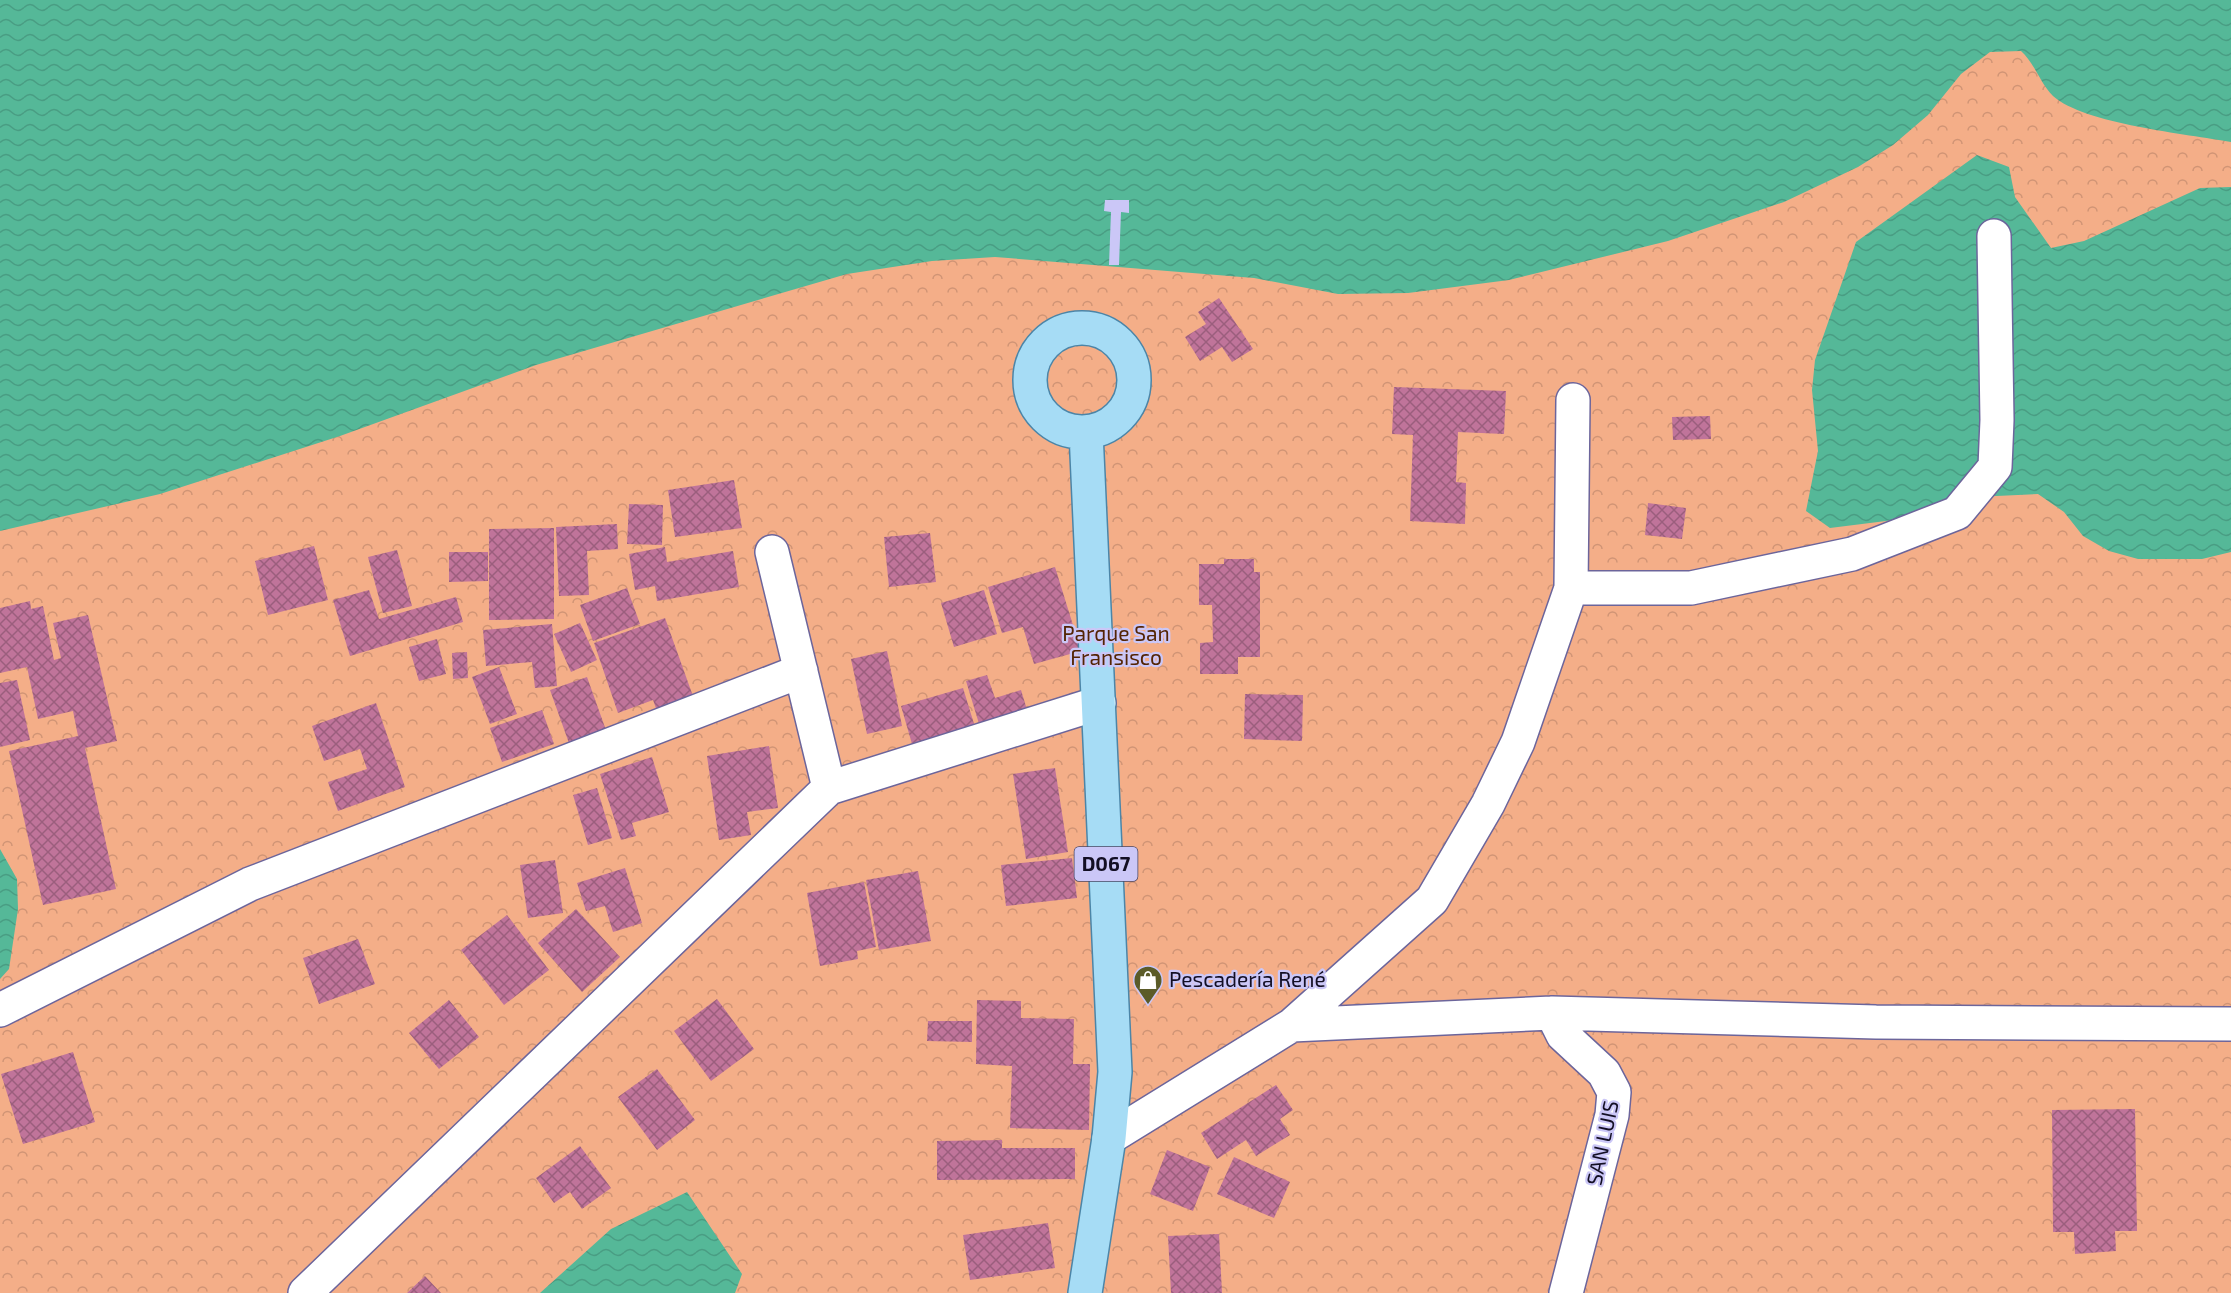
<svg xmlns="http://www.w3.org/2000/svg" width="2231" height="1293" viewBox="0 0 2231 1293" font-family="'Exo 2',sans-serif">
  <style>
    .park { fill: url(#park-crowns) }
    .water { fill: url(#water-waves) }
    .pier { fill: #cbc7f7 }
    .building { fill: url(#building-cross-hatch) }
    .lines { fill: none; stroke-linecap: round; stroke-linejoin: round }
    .minor-casing { stroke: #6c659b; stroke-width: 36 }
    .major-casing { stroke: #4c85a7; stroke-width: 36 }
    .minor { stroke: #fff; stroke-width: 33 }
    .major { stroke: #a6dcf5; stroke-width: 33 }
    .labels { text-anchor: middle; stroke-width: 4.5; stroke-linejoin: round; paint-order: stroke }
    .shield { fill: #cbc7f7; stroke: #4a4663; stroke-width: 1.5 }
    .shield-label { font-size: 20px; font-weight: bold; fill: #130f24 }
    .park-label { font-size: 21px; fill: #532404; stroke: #cbc7f7 }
    .poi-label { font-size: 21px; fill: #130f24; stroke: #cbc7f7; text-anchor: start }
    .street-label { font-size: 21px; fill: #130f24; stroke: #cbc7f7 }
  </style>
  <defs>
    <pattern id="park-crowns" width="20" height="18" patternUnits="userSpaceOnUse" patternTransform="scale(1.5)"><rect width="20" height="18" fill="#f4ae88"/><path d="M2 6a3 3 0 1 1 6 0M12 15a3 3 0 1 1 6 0" fill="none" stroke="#d09475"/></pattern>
    <pattern id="water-waves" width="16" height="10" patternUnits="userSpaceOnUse" patternTransform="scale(1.5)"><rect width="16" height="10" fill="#55b898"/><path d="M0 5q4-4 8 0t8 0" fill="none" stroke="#499d83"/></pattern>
    <pattern id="building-cross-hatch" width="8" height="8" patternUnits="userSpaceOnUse" patternTransform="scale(1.5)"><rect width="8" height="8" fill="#c0749a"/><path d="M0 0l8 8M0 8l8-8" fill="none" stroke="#9b5e7d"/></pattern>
  </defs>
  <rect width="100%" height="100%" fill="#cbc7f7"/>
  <path class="park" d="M2231 0V1293H0V189Z"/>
  <path class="water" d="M0 0H2231V142C2188 134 2084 124 2053 96 2040 83 2035 64 2021 51L1990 52 1961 74 1928 115 1893 145 1858 167 1784 202 1668 241 1509 280 1408 293 1338 294 1254 278 995 257 932 261 847 274 536 365 340 436 160 494 0 531Z
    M1977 155 2009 167 2015 197 2051 248 2084 241 2200 188 2231 187V552L2202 559H2138L2109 551 2083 536 2064 512 2038 494 1975 497 1918 517 1830 528 1806 511 1818 451 1812 390 1815 360 1856 242Z
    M0 849 17 879 18 909 9 969 0 979Z
    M687 1192 742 1274 735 1293H540L611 1229Z"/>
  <path class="pier" d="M1105 200H1129V213L1121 212 1119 265H1109L1111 212 1104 211Z"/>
  <path class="building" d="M1219 298 1253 349 1232 362 1222 347 1200 361 1185 337 1206 324 1198 312Z
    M1394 387 1506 391 1504 434 1458 432 1456 482 1466 483 1465 524 1410 521 1413 435 1392 434Z
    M1710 416 1711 439 1673 440 1672 417Z
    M734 480 742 528 675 537 668 490Z
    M1648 503 1686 508 1682 539 1645 535Z
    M629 504 663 505 662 545 627 544Z
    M617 524 618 549 587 551 589 595 559 596 556 527Z
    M554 528V619L489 620V529Z
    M930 533 936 582 889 587 884 537Z
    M314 546 328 600 268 615 255 561Z
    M665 547 667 562 733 551 739 587 657 601 655 586 635 590 629 554Z
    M397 550 412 606 383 613 368 557Z
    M449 552H488V581L449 582Z
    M1224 559H1254V572H1260V657H1238V674H1200V643L1213 642 1212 605H1199V564H1224Z
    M1055 567 1081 651 1034 664 1023 627 1002 633 988 587Z
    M627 588 640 624 593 641 580 605Z
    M369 590 379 619 456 597 463 622 350 656 333 600Z
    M984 590 997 634 954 647 941 603Z
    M30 601 31 609 43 606 54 660 61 658 53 623 88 615 117 741 85 748 116 889 43 905 9 751 78 736 73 711 38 719 27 667 0 673V608Z
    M665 618 694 699 657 711 653 700 618 713 594 643Z
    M580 623 597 660 571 672 554 634Z
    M552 624 557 686 535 688 532 662 486 666 483 630Z
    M437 639 446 674 419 681 409 647Z
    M887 651 902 726 867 734 851 659Z
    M467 652 468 678 453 679 452 653Z
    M499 667 517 714 490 724 472 677Z
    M987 675 995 698 1021 690 1028 713 980 727 966 681Z
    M587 677 607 733 570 746 550 690Z
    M17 680 30 740 0 747V683Z
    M963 688 975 727 912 744 901 706Z
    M1245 694 1303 695 1302 741 1244 739Z
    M376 703 405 787 338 811 328 782 367 769 360 749 324 761 312 726Z
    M542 710 554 744 502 762 490 728Z
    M769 746 778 808 747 812 751 835 719 840 707 756Z
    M652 757 669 812 632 823 636 836 621 840 600 774Z
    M1055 768 1068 852 1026 859 1013 774Z
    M597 788 612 838 588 845 573 795Z
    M1072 858 1077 898 1006 906 1001 865Z
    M555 860 563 913 528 918 520 865Z
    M625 868 642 923 613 932 605 906 586 911 577 883Z
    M918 871 931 941 879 950 866 880Z
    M864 882 876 947 857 951 858 959 820 966 807 893Z
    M576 909 620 957 582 992 538 943Z
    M507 915 549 970 504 1005 461 950Z
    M358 939 375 984 319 1004 303 958Z
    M717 999 754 1049 711 1081 674 1031Z
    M449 1000 479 1037 439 1069 409 1033Z
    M977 1000 1021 1001V1018L1074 1019 1073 1064H1090L1089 1130 1010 1128 1012 1066 976 1064Z
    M928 1021H972V1042L927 1041Z
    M73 1052 95 1122 23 1144 1 1074Z
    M657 1069 695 1120 657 1150 618 1097Z
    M1276 1085 1293 1110 1280 1119 1290 1135 1256 1156 1246 1140 1217 1159 1201 1133Z
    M2135 1109 2137 1231H2115L2116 1251 2075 1254 2074 1232H2053L2052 1110Z
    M1002 1140V1148H1075V1179L937 1180V1141Z
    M580 1146 611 1188 582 1209 570 1192 554 1203 536 1178Z
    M1167 1150 1210 1167 1193 1211 1150 1194Z
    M1234 1157 1290 1182 1274 1218 1217 1194Z
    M1048 1223 1055 1268 970 1280 963 1235Z
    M1219 1234 1222 1293H1171L1168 1236Z
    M425 1276 441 1293H407Z"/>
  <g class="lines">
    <g class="minor-casing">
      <path id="minor" d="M772 552 829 788
        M1571 588H1691L1852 554 1957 513 1995 467 1997 420 1994 236
        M0 1010 250 884 801 671
        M1552 1013 1563 1035 1604 1073 1614 1092 1612 1115 1566 1293
        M1292 1025 1432 900 1488 804 1518 742 1571 588 1573 400
        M1109 1138 1292 1025 1552 1013 1876 1022 2231 1024
        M305 1293 829 788 1099 703"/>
    </g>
    <g class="major-casing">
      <path id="major" d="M1030 380a52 52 0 1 1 104 0a52 52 0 1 1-104 0Z
        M1085 1293 1109 1138 1115 1072 1086 432"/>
    </g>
    <use href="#minor" class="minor"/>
    <use href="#major" class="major"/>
  </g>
  <defs>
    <g id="shop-pin" transform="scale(1.5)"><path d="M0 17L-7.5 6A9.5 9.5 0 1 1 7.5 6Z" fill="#5b5b28" stroke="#cbc7f7"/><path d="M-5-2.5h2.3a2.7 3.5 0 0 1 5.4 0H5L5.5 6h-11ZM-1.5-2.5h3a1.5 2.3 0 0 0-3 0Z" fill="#fff"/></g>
  </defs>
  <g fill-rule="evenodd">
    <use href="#shop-pin" x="1148" y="980"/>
  </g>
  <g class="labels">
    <rect class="shield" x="1074.5" y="847" width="63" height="34" rx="4.5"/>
    <g class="shield-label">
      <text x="1106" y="871">D067</text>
    </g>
    <g class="park-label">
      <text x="1116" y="641">Parque San<tspan x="1116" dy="24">Fransisco</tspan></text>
    </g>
    <g class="poi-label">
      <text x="1169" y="987">Pescadería René</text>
    </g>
    <g class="street-label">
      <text transform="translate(1603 1143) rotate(-78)" y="7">SAN LUIS</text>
    </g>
  </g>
</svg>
